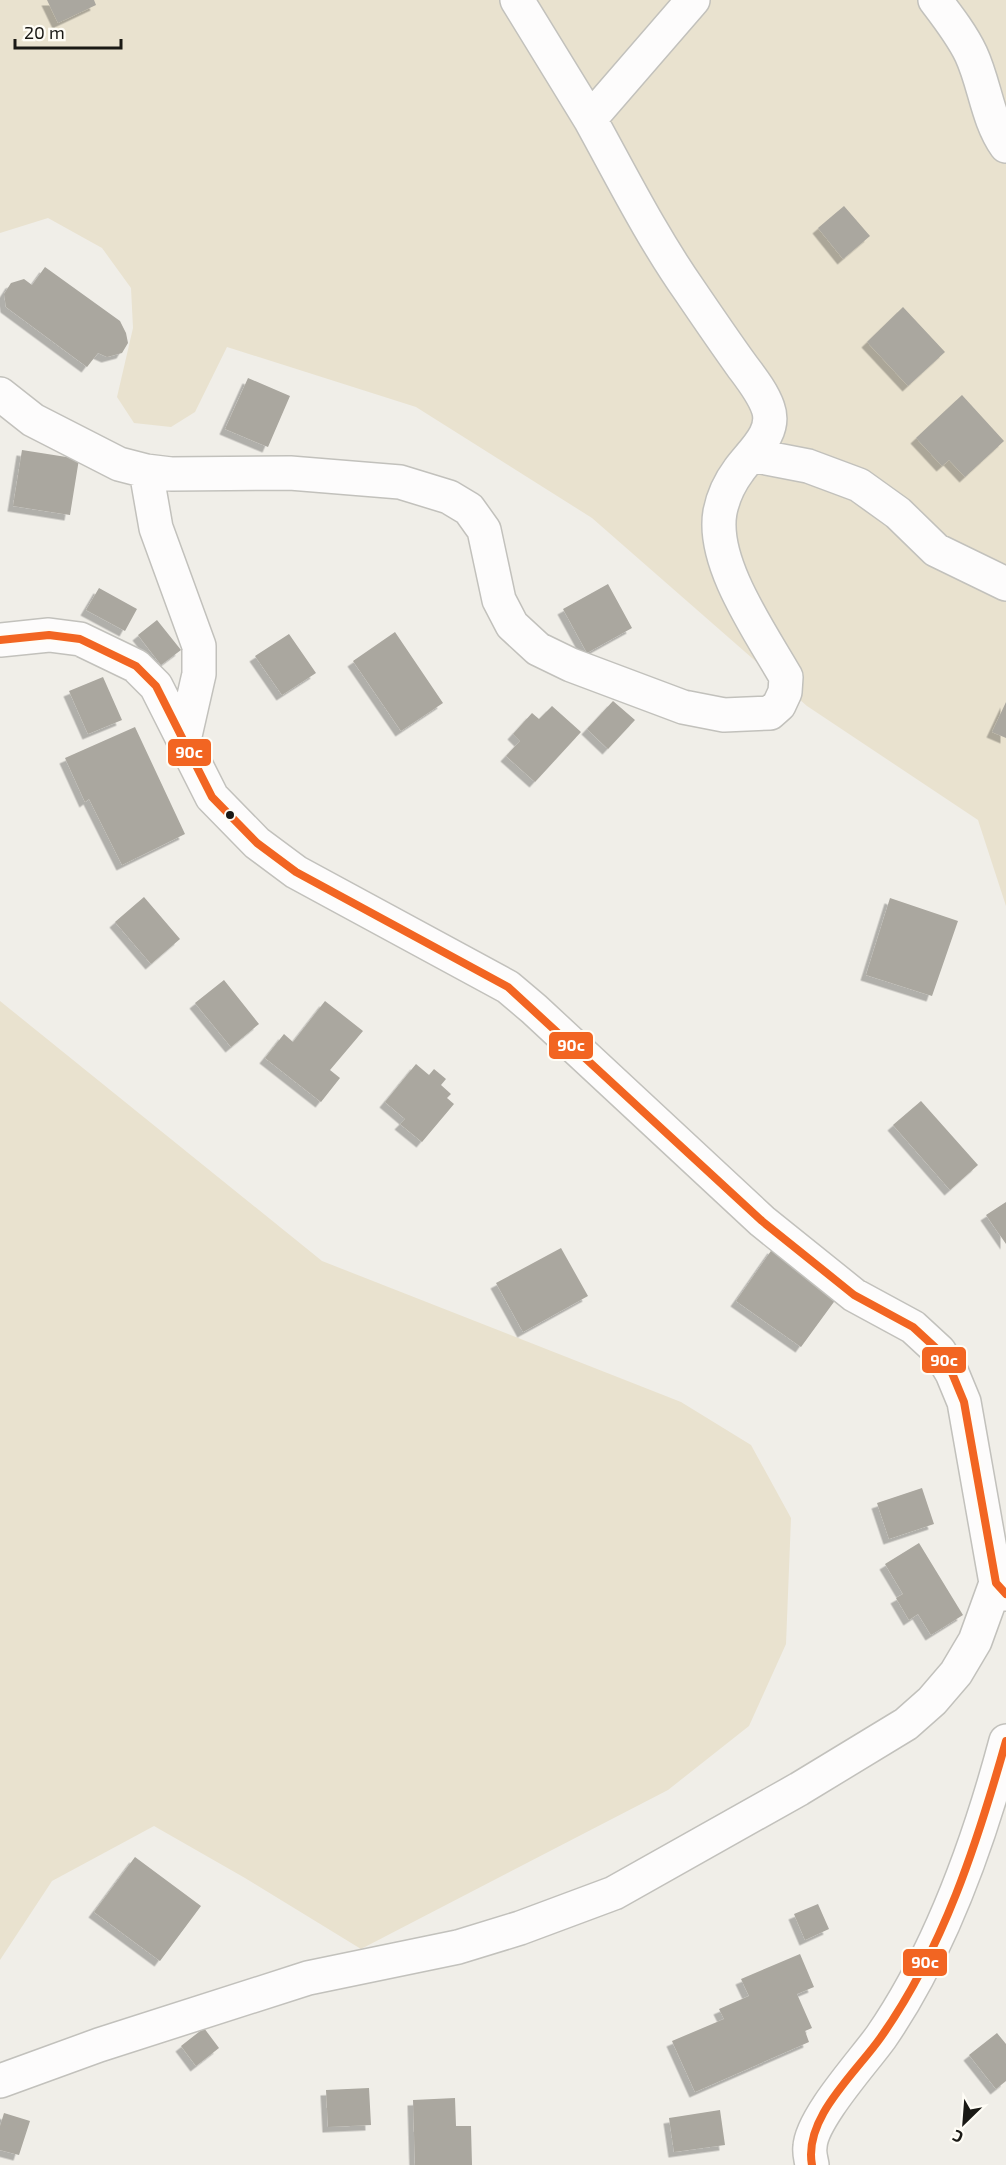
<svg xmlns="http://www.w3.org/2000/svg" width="1006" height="2165" viewBox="0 0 1006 2165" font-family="'Exo 2',sans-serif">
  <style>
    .green { fill: #e9e2cf }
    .building { fill: #aaa79f; filter: url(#shadow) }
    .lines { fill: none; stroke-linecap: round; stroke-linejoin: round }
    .minor-casing { stroke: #c2c1bc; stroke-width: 36 }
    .minor { stroke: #fdfcfc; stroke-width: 33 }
    .bus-1-casing { stroke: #fffdf6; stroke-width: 12 }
    .bus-1 { stroke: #f26522; stroke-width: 8 }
    .bus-dot { fill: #1a1915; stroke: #fffdf6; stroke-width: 2 }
    .line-badge { stroke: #fffdf6; stroke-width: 2 }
    .badge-label { font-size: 16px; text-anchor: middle; font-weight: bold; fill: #fff }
  </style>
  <defs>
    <filter id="shadow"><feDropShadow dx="-5.5" dy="5.5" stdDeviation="0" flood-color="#0004"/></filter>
  </defs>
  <rect width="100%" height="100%" fill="#f0eee8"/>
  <path class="green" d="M0 0H1006V906L978 820 807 706 592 518 416 407 227 347 195 412 171 427 134 423 117 397 133 328 131 288 102 248 48 218 0 233Z
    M0 1001 322 1261 681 1402 751 1445 791 1518 786 1644 749 1726 668 1790 361 1949 245 1878 154 1826 52 1881 0 1960Z"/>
  <path class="building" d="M47 0H94L96 5 58 23Z
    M844 206 870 236 843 259 818 228Z
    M45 267 120 321 126 333 128 343 122 353 107 357 98 353 87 367 6 307 4 294 11 283 24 279 32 285Z
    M903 307 945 352 908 386 867 342Z
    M248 378 290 396 268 447 225 429Z
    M962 395 1004 441 965 477 949 460 942 466 916 438Z
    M22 450 79 459 70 515 13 506Z
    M608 584 632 628 587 653 563 609Z
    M99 588 137 609 125 631 86 610Z
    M157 620 181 650 161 665 138 635Z
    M395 632 443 703 401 731 353 661Z
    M289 634 316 673 282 695 255 656Z
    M103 677 122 720 88 734 69 691Z
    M613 701 635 720 608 749 587 729Z
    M1006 702V738L992 732Z
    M552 706 581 732 535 782 506 756 520 741 513 734 532 713 539 719Z
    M135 727 185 834 122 865 89 799 85 802 65 758Z
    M144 897 180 939 151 964 115 922Z
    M890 898 958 921 932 996 866 975Z
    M224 980 259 1024 231 1047 195 1003Z
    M325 1001 363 1031 330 1070 340 1078 321 1102 265 1058 284 1034 293 1042Z
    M416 1064 429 1075 434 1069 446 1079 441 1085 451 1094 447 1098 454 1104 422 1142 400 1124 405 1119 385 1102Z
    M921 1101 978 1165 950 1190 893 1125Z
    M1006 1202V1244L986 1215Z
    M561 1248 588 1296 523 1332 496 1283Z
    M773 1248 839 1295 801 1347 736 1301Z
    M922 1488 934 1524 889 1539 877 1503Z
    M919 1543 963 1615 931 1635 918 1614 909 1620 896 1598 903 1594 885 1564Z
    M135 1857 201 1906 160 1961 94 1912Z
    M818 1904 829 1929 805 1940 794 1914Z
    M800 1954 814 1987 797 1994 812 2028 805 2031 809 2042 695 2092 672 2041 724 2019 719 2009 749 1996 741 1979Z
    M204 2028 219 2048 196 2066 181 2046Z
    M997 2033 1006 2044V2081L996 2089 969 2055Z
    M369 2088 371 2125 328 2127 326 2090Z
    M455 2098 456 2126H471L472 2165H415L413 2100Z
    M720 2110 725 2145 674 2152 669 2118Z
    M4 2113 30 2121 19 2155 0 2150V2126Z"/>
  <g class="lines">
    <g class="minor-casing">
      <path id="minor" d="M517 0 590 119
        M935 0C948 17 962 35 971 54 985 84 987 119 1006 146
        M0 394 33 420 119 464 146 471 171 474 290 473 400 482 449 497 469 509 484 530 499 600 512 625 538 649 571 665 683 707 724 715 770 713 779 705 785 692 786 677C761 633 711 563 720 512 723 497 730 482 739 470 751 453 777 433 768 408 763 393 751 378 742 366 724 341 707 316 690 291 652 237 622 177 590 119L693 0
        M751 455 808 466 859 485 898 513 936 550 1006 584
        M146 471 156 528 199 646V674L184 740
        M0 640 49 635 80 639 136 666 156 686 212 797 257 843 296 872 508 987 534 1009 762 1221 854 1295 913 1327 939 1351 952 1373 964 1402 996 1583 1006 1594
        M0 2081 99 2045 308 1978 458 1947 520 1928 614 1893 799 1789 906 1724 932 1701 956 1673 975 1641 996 1583
        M812 2165C811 2159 809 2153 810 2147 811 2119 863 2062 881 2037 941 1950 979 1842 1006 1741"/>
    </g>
    <use href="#minor" class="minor"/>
    <g class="bus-1-casing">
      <path id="bus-1" d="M0 640 49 635 80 639 136 666 156 686 212 797 257 843 296 872 508 987 762 1221 854 1295 913 1327 939 1351 952 1373 964 1402 996 1583 1006 1594
        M812 2165C803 2118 856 2073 881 2037 943 1949 977 1844 1006 1741"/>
    </g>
    <use href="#bus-1" class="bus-1"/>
  </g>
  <circle class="bus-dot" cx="230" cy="815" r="5"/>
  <g class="line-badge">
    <rect x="167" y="738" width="45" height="29" rx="6" fill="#f26522"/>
    <rect x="548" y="1031" width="46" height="29" rx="6" fill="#f26522"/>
    <rect x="921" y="1346" width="46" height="28" rx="6" fill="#f26522"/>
    <rect x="902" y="1948" width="46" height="29" rx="6" fill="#f26522"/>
  </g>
  <g class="badge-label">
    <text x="189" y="758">90с</text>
    <text x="571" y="1051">90с</text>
    <text x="944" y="1366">90с</text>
    <text x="925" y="1968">90с</text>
  </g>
  <g transform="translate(964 2123) rotate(205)" stroke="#fffdf6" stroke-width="4.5" paint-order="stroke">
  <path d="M0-4.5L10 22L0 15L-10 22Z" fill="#1a1915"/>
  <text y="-9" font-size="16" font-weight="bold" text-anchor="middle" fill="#1a1915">С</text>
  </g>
  <path d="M15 39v9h106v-9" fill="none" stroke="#1a1915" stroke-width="3"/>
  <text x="24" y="39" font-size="18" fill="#1a1915" stroke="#fffdf6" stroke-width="4.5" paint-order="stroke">20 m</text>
</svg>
